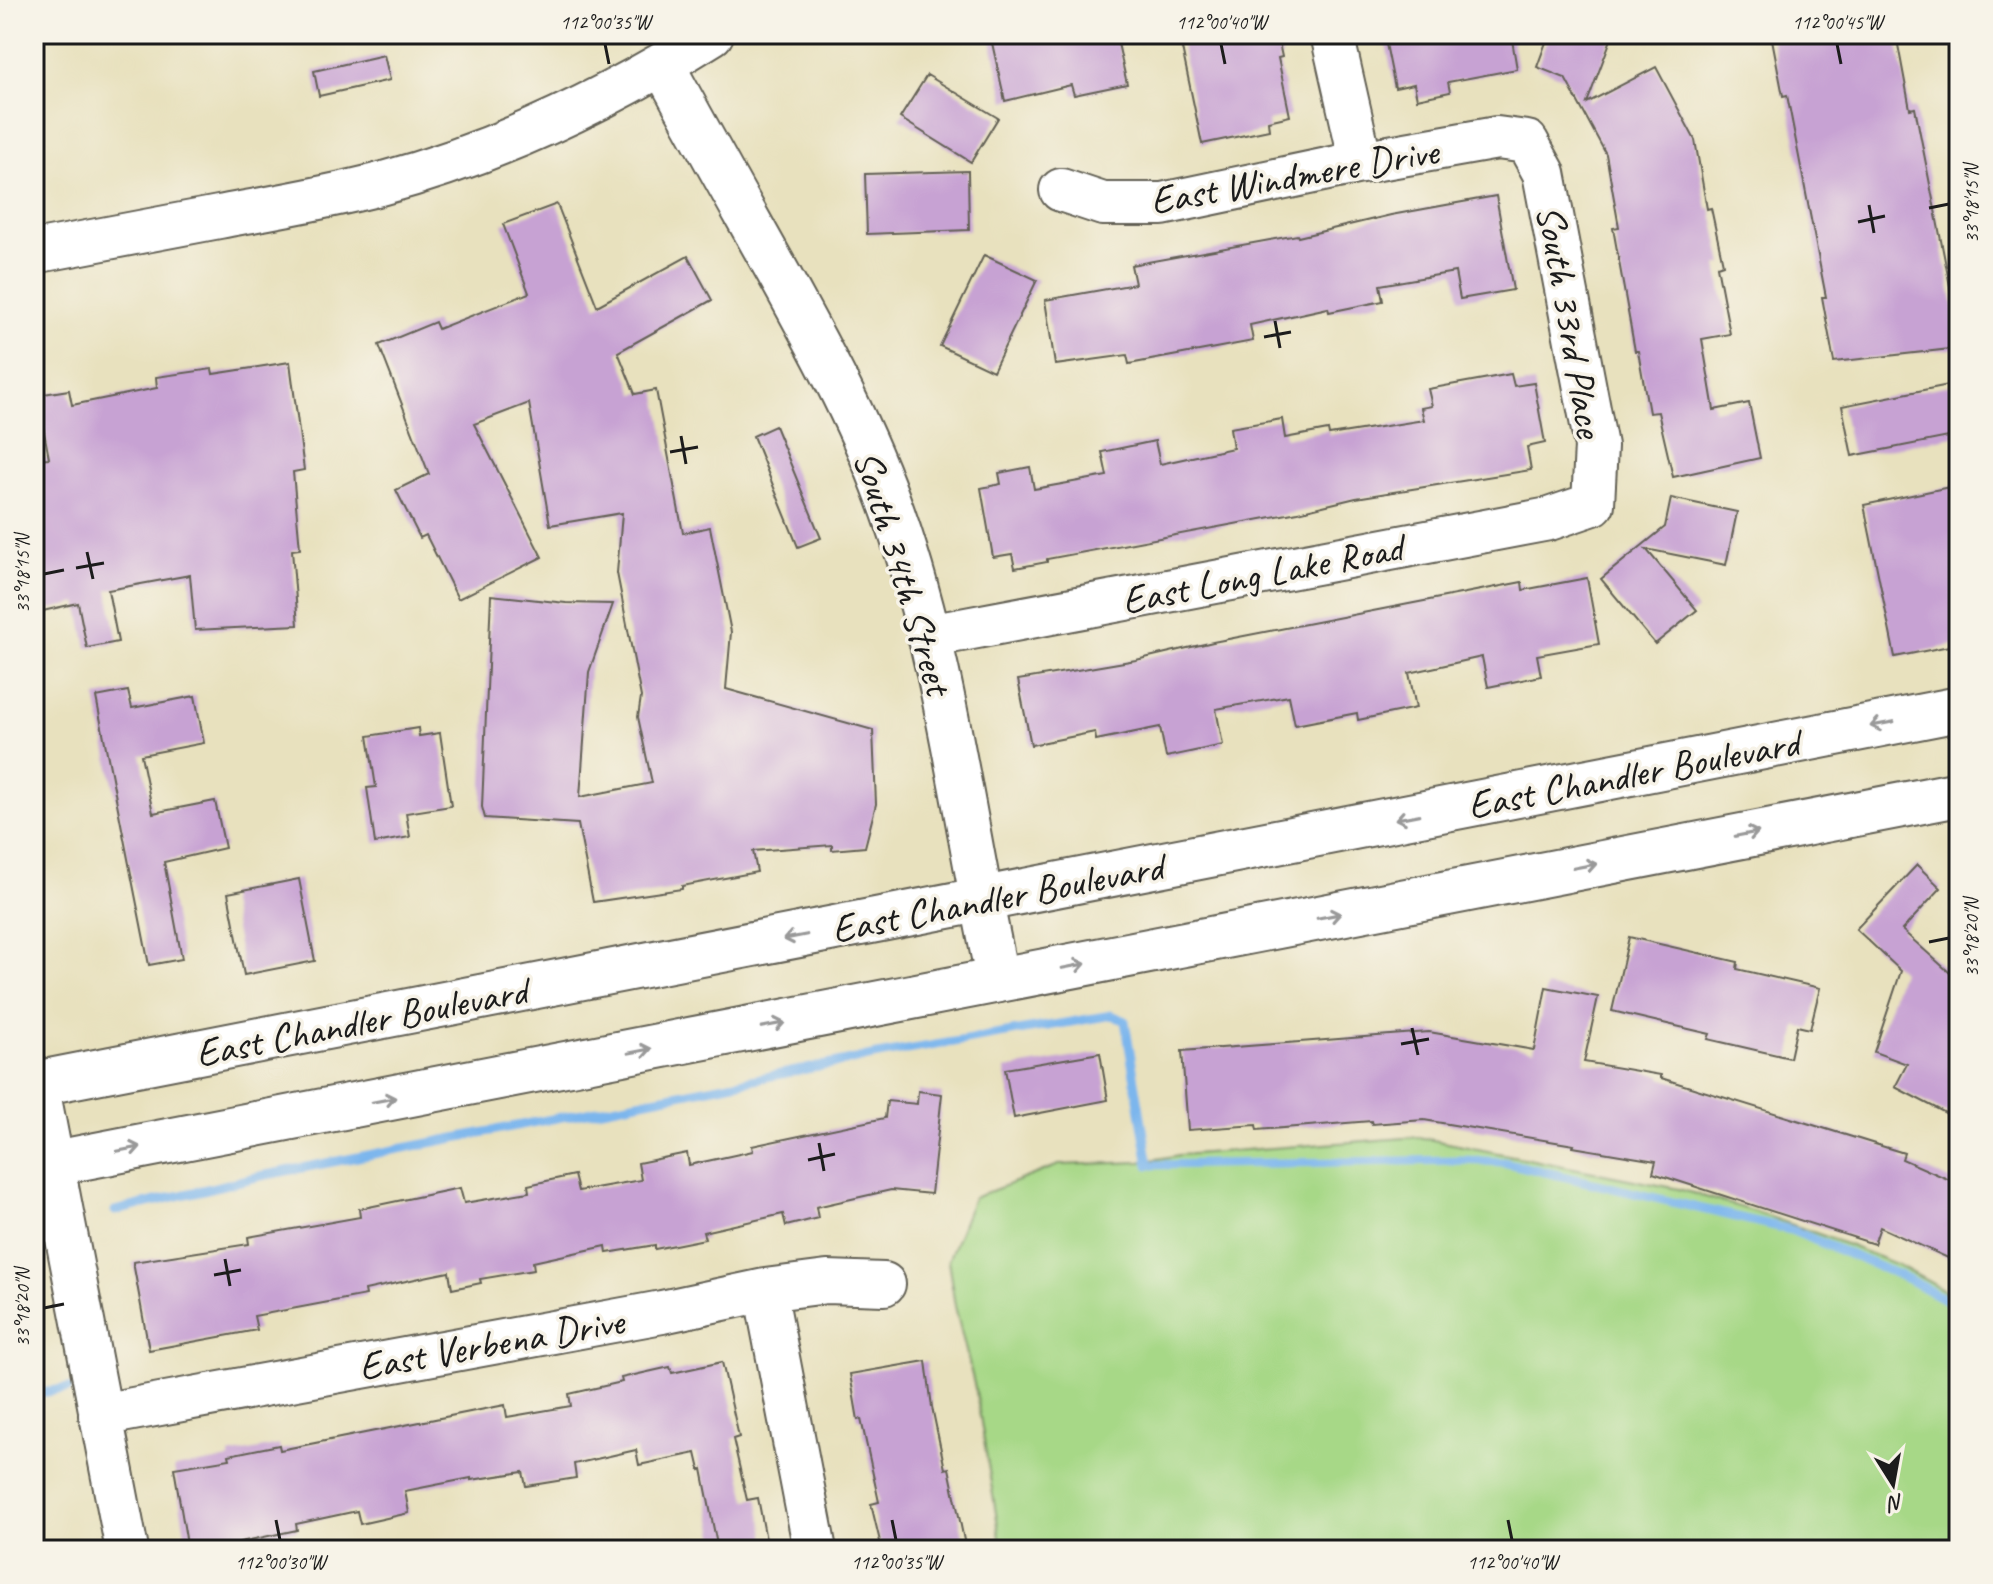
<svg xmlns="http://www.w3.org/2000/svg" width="1993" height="1584" viewBox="0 0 1993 1584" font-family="Caveat,sans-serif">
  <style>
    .green { fill: #a7d887; stroke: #627a52; stroke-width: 2 }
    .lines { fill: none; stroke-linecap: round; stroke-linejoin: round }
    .stream { stroke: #7cb6ed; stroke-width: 9 }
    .building { fill: #c7a2d3 }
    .minor-casing { stroke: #636155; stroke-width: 46 }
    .major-casing { stroke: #636155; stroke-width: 48 }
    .minor { stroke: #fff; stroke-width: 42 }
    .major { stroke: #fff; stroke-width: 44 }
    .oneway { stroke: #999 }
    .ticks { fill: none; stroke: #1c1c1c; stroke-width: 3 }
    .labels { text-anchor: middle; stroke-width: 7; stroke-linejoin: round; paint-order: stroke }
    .street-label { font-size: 40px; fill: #1c1c1c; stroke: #f7f3e8 }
    .neatline { fill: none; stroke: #1c1c1c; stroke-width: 3 }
    .ticks-label { font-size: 20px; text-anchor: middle; fill: #1c1c1c }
  </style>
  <rect width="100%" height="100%" fill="#f7f3e8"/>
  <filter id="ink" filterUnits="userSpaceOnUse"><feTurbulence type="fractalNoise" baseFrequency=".0125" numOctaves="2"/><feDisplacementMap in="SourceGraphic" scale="16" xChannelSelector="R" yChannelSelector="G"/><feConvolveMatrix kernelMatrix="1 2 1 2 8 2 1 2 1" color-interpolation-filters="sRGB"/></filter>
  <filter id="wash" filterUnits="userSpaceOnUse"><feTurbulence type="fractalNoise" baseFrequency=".006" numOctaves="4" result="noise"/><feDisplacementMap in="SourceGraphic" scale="32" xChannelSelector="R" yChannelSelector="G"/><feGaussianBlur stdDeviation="1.8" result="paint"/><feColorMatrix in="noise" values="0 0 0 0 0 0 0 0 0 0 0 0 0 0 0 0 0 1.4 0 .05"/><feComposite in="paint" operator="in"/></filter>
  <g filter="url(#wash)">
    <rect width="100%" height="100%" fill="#e8e1be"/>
    <path class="green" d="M1418 1137 1679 1189 1756 1212 1827 1237 1896 1264 1959 1298V1550H1002L976 1392 955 1306 948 1261 973 1198 1059 1165 1141 1162 1179 1155Z"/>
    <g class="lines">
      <path class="stream" d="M115 1211 261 1176 883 1054 1112 1015 1125 1021 1149 1165 1462 1160 1503 1162 1791 1230 1908 1279 1959 1307
        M34 1394 69 1388"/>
    </g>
    <g id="blocks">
      <path class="building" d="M990 34H1116L1127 84 1074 95 1071 85 1005 101Z
        M1179 34H1277L1282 57 1278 58 1290 116 1268 121 1269 130 1202 144Z
        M1384 34H1511L1517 69 1448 82 1450 92 1417 99 1414 84 1395 88Z
        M1549 34H1613L1587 103 1656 67 1695 140 1707 209 1711 208 1723 264 1717 266 1730 334 1702 339 1714 410 1749 403 1760 458 1673 477 1658 412 1649 413 1638 351H1635L1613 228 1619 227 1606 154 1565 78 1537 67Z
        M1771 34H1896L1910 109 1915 108 1959 332V348L1834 362 1822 297H1826L1787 95 1783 96Z
        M384 55 390 80 319 96 314 71Z
        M927 75 998 118 971 162 900 118Z
        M968 171 969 230 867 234 865 174Z
        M1496 196 1513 290 1460 299 1455 272 1380 285 1383 301 1329 312 1328 308 1250 325 1253 341 1129 364 1127 355 1055 365 1045 300 1135 284 1131 265 1297 235 1298 237 1391 215Z
        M557 204 597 306 688 256 712 300 618 352 635 394 656 390 683 533 710 527 731 632 726 689 873 730 876 804 865 847 832 850V845L753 851 757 872 682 886V889L593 902 578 824 485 818 482 807 491 595 566 603 613 604 589 672 580 797 652 783 638 717 641 697 617 573 622 513 550 525 529 403 474 424 542 557 458 599 426 535 420 538 396 490 429 474 379 345 435 322 438 329 529 293 503 224Z
        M984 255 1037 280 993 371 940 346Z
        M290 362 304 470 293 472 300 549 292 550 298 625 195 630 190 575 108 590 118 642 87 648 78 603 34 613V459L49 458 37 395 69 390 72 405 157 388 156 377 212 369 213 374Z
        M1511 374 1514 386 1534 383 1545 443 1527 447 1531 470 1356 498 1298 512 1047 559V562L1015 568 1012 554 993 557 981 488 1001 484 999 473 1030 467 1034 489 1107 476 1102 452 1155 441 1160 464 1233 448 1230 428 1282 419 1285 438 1328 430 1329 435 1424 420 1421 408 1432 406 1428 389Z
        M1959 383V435L1852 456 1842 406Z
        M775 426 821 538 798 547 753 436Z
        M1959 485V644L1895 657 1864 505Z
        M1671 498 1737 512 1726 565 1646 549 1697 610 1655 644 1601 579 1665 527Z
        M1587 578 1599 644 1537 655 1541 676 1488 687 1482 657 1409 673 1416 708 1358 720 1357 713 1295 725 1289 696 1216 709 1223 745 1166 757 1160 727 1096 740 1095 732 1031 745 1018 680 1136 660 1213 642 1522 582 1523 590Z
        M128 691 132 708 195 696 204 743 141 755 153 813 215 801 225 848 164 862 182 959 149 965 96 697Z
        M418 728 419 736 440 733 451 806 406 813 410 837 375 843 367 788 376 787 368 736Z
        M1917 865 1941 888 1902 930 1959 981V1120L1895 1087 1907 1064 1874 1052 1901 971 1856 929Z
        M299 879 315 961 244 975 228 893Z
        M1629 937 1738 962 1737 969 1820 988 1810 1029 1797 1026 1790 1058 1708 1039 1710 1034 1612 1011Z
        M1546 987 1598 997 1584 1062 1661 1075V1078L1904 1153 1902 1159 1959 1184V1263L1880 1227 1874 1244 1653 1173 1656 1161 1573 1147 1574 1145 1424 1120 1372 1124 1371 1121 1257 1130 1256 1125 1188 1130 1182 1051 1429 1032 1534 1050Z
        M1100 1053 1108 1100 1014 1118 1005 1069Z
        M918 1091 942 1094 931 1194 891 1190 816 1207 818 1218 786 1226 783 1214 703 1232 705 1239 655 1249V1245L607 1253 606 1246 533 1262 534 1270 480 1279 481 1283 452 1289 449 1272 429 1276 365 1290 366 1295 254 1316 257 1330 149 1350 133 1262 249 1244 248 1237 360 1217 359 1209 460 1188 464 1203 529 1192 528 1185 574 1175 578 1191 641 1180 638 1163 687 1153 689 1165 753 1151 752 1146 885 1118 887 1101 917 1104Z
        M926 1361 932 1407 945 1469 949 1468 966 1550H882L871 1504 879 1502 861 1419 858 1420 850 1374Z
        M722 1362 739 1437 733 1439 747 1500 758 1498 768 1550H718L702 1469 700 1470 696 1453 639 1465 636 1450 574 1464 576 1478 526 1486 523 1472 471 1480V1478L405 1491 409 1513 360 1524 357 1511 296 1524 297 1530 240 1542 241 1546 220 1550H188L174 1468 230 1459 229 1455 279 1445 280 1450 505 1405 507 1417 571 1406 569 1394 622 1382 621 1378 670 1367 672 1373Z"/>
    </g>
  </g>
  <g filter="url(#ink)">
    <use href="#blocks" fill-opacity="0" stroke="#636155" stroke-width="2"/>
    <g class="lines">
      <g class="minor-casing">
        <path id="minor" d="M1332 34 1361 162
          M663 65C701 136 741 206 780 276 823 354 865 431 894 515 947 666 964 826 998 981
          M34 252C96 240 158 228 219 217 273 207 327 198 380 184 498 152 609 99 712 34
          M929 636 1549 519 1593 504 1596 446 1544 173 1527 142 1497 138 1361 162 1162 204H1103L1061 190
          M37 1083 127 1550
          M765 1290 815 1550
          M100 1415 662 1312 765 1290 827 1282 884 1284"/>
      </g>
      <g class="major-casing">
        <path id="major" d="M34 1084 1959 709
          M34 1167 1959 794"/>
      </g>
      <use href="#minor" class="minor"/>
      <use href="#major" class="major"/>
    </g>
    <defs><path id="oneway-shaft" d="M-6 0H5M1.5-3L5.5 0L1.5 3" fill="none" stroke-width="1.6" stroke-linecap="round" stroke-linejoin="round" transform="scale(2)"/></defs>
    <g class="oneway">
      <use href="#oneway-shaft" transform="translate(1882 724) rotate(169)"/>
      <use href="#oneway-shaft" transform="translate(1407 817) rotate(169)"/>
      <use href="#oneway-shaft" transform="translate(1747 834) rotate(-11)"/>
      <use href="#oneway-shaft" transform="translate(1585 866) rotate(-11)"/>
      <use href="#oneway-shaft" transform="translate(1329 916) rotate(-11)"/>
      <use href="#oneway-shaft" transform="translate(795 937) rotate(169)"/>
      <use href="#oneway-shaft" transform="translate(1074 966) rotate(-11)"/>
      <use href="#oneway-shaft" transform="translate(773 1025) rotate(-11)"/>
      <use href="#oneway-shaft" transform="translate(640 1051) rotate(-11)"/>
      <use href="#oneway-shaft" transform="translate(384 1100) rotate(-11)"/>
      <use href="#oneway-shaft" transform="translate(129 1149) rotate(-11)"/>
    </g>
  </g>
  <path class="ticks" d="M605 44 609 64M1221 44 1225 64M1837 44 1841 64M1869 205 1874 233M1929 208 1949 204M1858 222 1885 216M1275 321 1280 348M1264 337 1291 332M681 436 686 464M670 452 698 447M87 552 93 579M76 568 104 563M44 574 64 570M1929 942 1949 938M1412 1028 1418 1055M1401 1044 1429 1039M819 1143 824 1171M808 1160 835 1154M225 1259 230 1286M214 1275 241 1270M44 1308 64 1304M276 1520 280 1540M892 1520 896 1540M1508 1520 1512 1540"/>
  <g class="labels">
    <g class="street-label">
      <text transform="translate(1294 175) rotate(-10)" y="14">East Windmere Drive</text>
      <text transform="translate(1571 321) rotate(80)" y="14">South 33rd Place</text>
      <text transform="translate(904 572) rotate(73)" y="14">South 34th Street</text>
      <text transform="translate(1262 573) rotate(-11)" y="14">East Long Lake Road</text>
      <text transform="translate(1633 773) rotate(-11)" y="14">East Chandler Boulevard</text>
      <text transform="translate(997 897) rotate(-11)" y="14">East Chandler Boulevard</text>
      <text transform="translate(361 1021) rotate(-11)" y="14">East Chandler Boulevard</text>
      <text transform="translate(491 1343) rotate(-10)" y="14">East Verbena Drive</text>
    </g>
  </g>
  <rect width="1993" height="1584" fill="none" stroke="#f7f3e8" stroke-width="88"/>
  <g transform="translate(1893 1484) rotate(169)" stroke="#f7f3e8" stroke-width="6" paint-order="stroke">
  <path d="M0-6L14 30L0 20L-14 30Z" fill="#1c1c1c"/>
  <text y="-12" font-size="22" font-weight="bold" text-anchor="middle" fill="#1c1c1c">N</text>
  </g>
  <rect x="44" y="44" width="1905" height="1496" class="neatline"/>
  <g class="ticks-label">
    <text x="605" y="29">112°00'35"W</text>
    <text x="1221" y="29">112°00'40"W</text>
    <text x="1837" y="29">112°00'45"W</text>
    <text transform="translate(1971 204) rotate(-90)" y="7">33°18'15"N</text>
    <text transform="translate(22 574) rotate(-90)" y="7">33°18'15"N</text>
    <text transform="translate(1971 938) rotate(-90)" y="7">33°18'20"N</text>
    <text transform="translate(22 1308) rotate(-90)" y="7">33°18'20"N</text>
    <text x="280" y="1569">112°00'30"W</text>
    <text x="896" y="1569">112°00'35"W</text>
    <text x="1512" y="1569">112°00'40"W</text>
  </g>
</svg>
